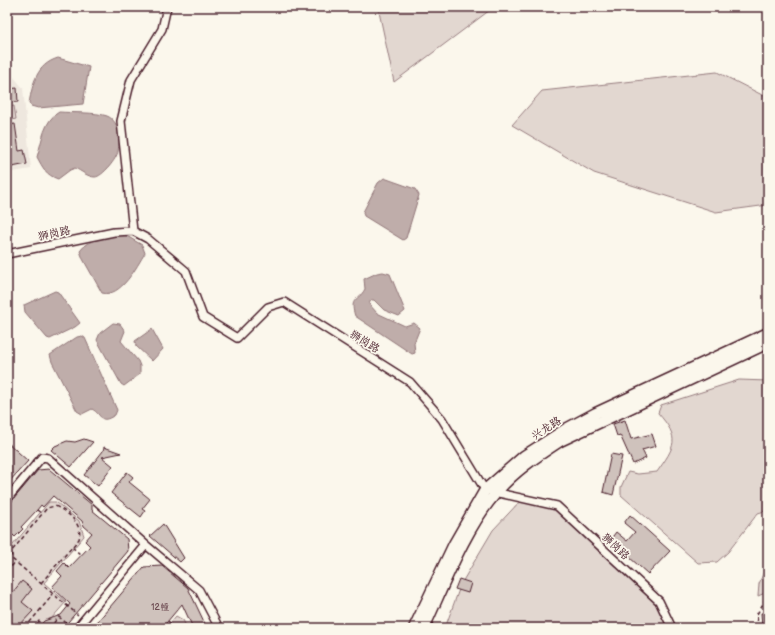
<svg xmlns="http://www.w3.org/2000/svg" width="775" height="635" viewBox="0 0 775 635" font-family="'Balsamiq Sans','LXGW WenKai TC',sans-serif">
  <style>
    .built { fill: #eee7de }
    .green { fill: #e2d7d0; stroke: #967b7e }
    .water { fill: #bfadaa; stroke: #907477 }
    .building { fill: #cfc2bc; stroke: #4a1f2b }
    .lines { fill: none; stroke-linecap: round; stroke-linejoin: round }
    .street-casing { stroke: #4a1f2b; stroke-width: 10 }
    .secondary-casing { stroke: #4a1f2b; stroke-width: 13 }
    .path { stroke: #4a1f2b; stroke-width: 1.5; stroke-dasharray: 4 3; stroke-linecap: butt }
    .street { stroke: #fbf7ec; stroke-width: 7 }
    .secondary { stroke: #fbf7ec; stroke-width: 10 }
    .labels { text-anchor: middle; stroke-width: 3.5; stroke-linejoin: round; paint-order: stroke }
    .number-label { font-size: 9px; fill: #6b484f }
    .street-label { font-size: 11px; fill: #4a1f2b; stroke: #fbf7ec }
  </style>
  <rect width="100%" height="100%" fill="#fbf7ec"/>
  <filter id="ink" filterUnits="userSpaceOnUse"><feTurbulence type="fractalNoise" baseFrequency=".025" numOctaves="2"/><feDisplacementMap in="SourceGraphic" scale="8" xChannelSelector="R" yChannelSelector="G"/><feConvolveMatrix kernelMatrix="1 2 1 2 8 2 1 2 1" color-interpolation-filters="sRGB"/></filter>
  <g filter="url(#ink)">
    <path class="built" d="M7 69 23 88 31 169 7 173Z"/>
    <path class="green" d="M378 7H494L394 82Z
      M717 72 768 98V205L716 212 594 173 512 125 542 91Z
      M14 106 16 119 7 121V107Z
      M739 380 768 381V510L758 513 728 552 717 562 698 563 621 495V487L628 472 638 474 657 472C675 446 681 439 658 413L661 405Z
      M523 498 557 506 659 601 672 628H445L461 584 493 530Z
      M49 502H56L79 521 84 536 44 583 66 602 43 628H7V552Z
      M768 561V590L765 593 758 596 759 584Z
      M176 616 183 620 187 628H166Z"/>
    <path class="water" d="M58 58 89 67 83 104 38 108 31 106 29 103C33 83 36 65 58 58Z
      M59 112C72 113 96 112 107 116 120 121 120 140 118 151 117 159 102 177 95 177 88 177 81 171 75 168L70 170 58 179C46 175 43 168 37 157 42 141 44 120 59 112Z
      M384 178 415 189 419 195 406 238 403 240 364 216 363 212 378 183Z
      M125 235 142 245 145 253C137 266 121 298 102 293L83 259 80 251C89 238 110 236 125 235Z
      M383 272 390 274 405 311 399 316 384 310 374 300H371L369 304 377 313 405 326 414 323 420 328 414 343 415 353 412 354 355 316C349 297 358 302 365 289L364 279 377 273Z
      M55 291 58 292 80 323 75 327 50 339 47 338 25 312 24 305Z
      M113 323 120 324 125 331 121 341 138 361 140 366V374L124 386 121 384 97 340 100 333Z
      M152 329 163 349 152 361 136 346 135 341Z
      M82 336 85 338 117 410 115 415C99 425 103 415 92 409L82 414 77 411 52 362 50 355 77 337Z"/>
    <path class="building" d="M17 88 18 102 7 103V89Z
      M15 124 19 151 24 150 27 164 7 168V125Z
      M625 420 631 439 652 434 656 446 642 450 646 458 633 464 620 435 617 436 613 424Z
      M84 439 93 442 71 467 51 450 55 446 67 441 75 442Z
      M7 442 28 461 7 484Z
      M104 447 121 453 102 457 113 466 98 486 84 475 103 451Z
      M611 454 622 456 613 495 603 492Z
      M49 469 92 505V510L127 539 128 551 63 628H38L44 621 61 615 70 604 52 587 62 576 57 571 64 563 69 568 90 546 85 541 92 533 84 526 82 521 53 496 43 507 41 505 37 510 21 527 23 529 15 537 13 535 7 542V507L38 470Z
      M127 472 133 477 129 482 150 499 142 509 145 511 141 517 111 493Z
      M630 515 670 551 648 574 610 540 616 532 627 541 635 532 624 523Z
      M163 524 184 558 180 562 150 536Z
      M162 566 188 588 207 628H193L182 604 162 628H92L144 567Z
      M459 579 471 583 468 593 455 589Z
      M22 581 32 589 22 602 33 611 17 628 7 619V599Z
      M761 613H768V628H762Z"/>
    <g class="lines">
      <g class="street-casing">
        <path id="street" d="M133 231 121 121 131 80 162 29 167 7
          M7 254 114 232 133 231 148 239 186 271 203 317 237 338 268 307 284 302 410 382 442 419 485 490 557 506 659 601 672 628
          M7 499 42 457 48 458 146 545 199 590 219 628
          M77 628 146 545"/>
      </g>
      <g class="secondary-casing">
        <path id="secondary" d="M414 628 454 544 485 490 524 456 566 429 596 413 768 333
          M424 628C444 585 464 530 496 493 513 472 537 456 560 441L768 343"/>
      </g>
      <path class="path" d="M37 510 42 514
        M72 547 81 555
        M7 572 15 562
        M41 583 79 539C83 524 68 512 55 506L47 508 11 552 12 559 78 615
        M168 621 172 625
        M89 624 94 628
        M25 628 51 597 52 592
        M33 628 39 621 47 628
        M49 628 59 617 71 627
        M167 628 171 625 180 628
        M758 628 757 614 768 595"/>
      <use href="#street" class="street"/>
      <use href="#secondary" class="secondary"/>
    </g>
  </g>
  <g class="labels">
    <g class="number-label">
      <text x="160" y="610">12幢</text>
    </g>
    <g class="street-label">
      <text transform="translate(54 233) rotate(-12)" y="4">狮岗路</text>
      <text transform="translate(365 341) rotate(32)" y="4">狮岗路</text>
      <text transform="translate(546 428) rotate(-33)" y="4">兴龙路</text>
      <text transform="translate(616 546) rotate(43)" y="4">狮岗路</text>
    </g>
  </g>
  <rect width="775" height="635" fill="none" stroke="#fbf7ec" stroke-width="24"/>
  <rect x="12" y="12" width="751" height="611" fill="none" stroke="#4a1f2b" stroke-width="1.5" filter="url(#ink)"/>
</svg>
